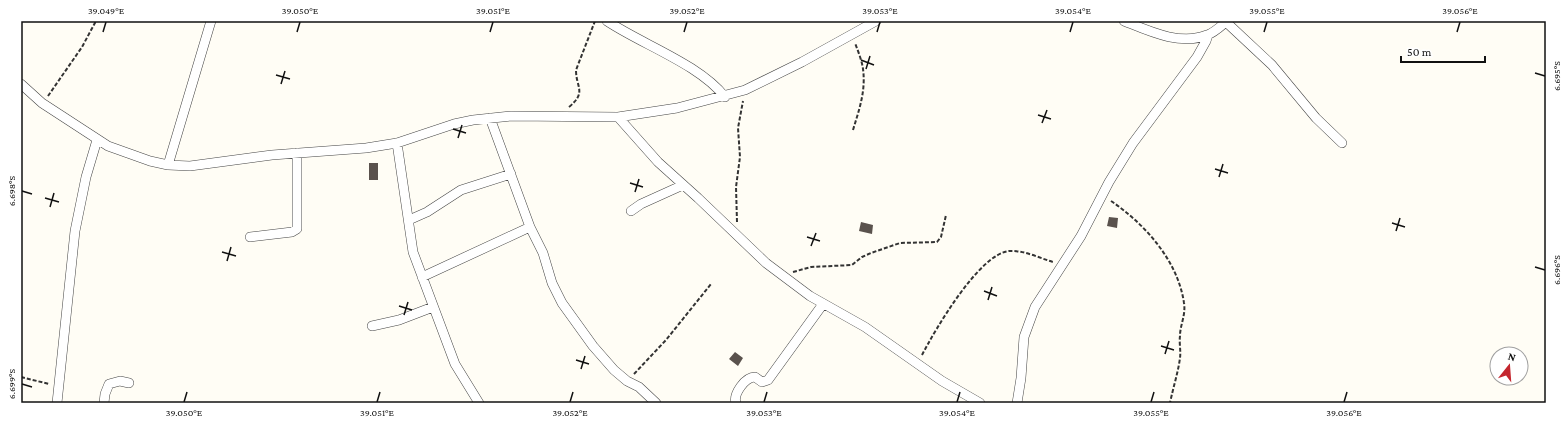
<svg xmlns="http://www.w3.org/2000/svg" width="1567" height="424" viewBox="0 0 1567 424" font-family="'Crimson Pro',serif">
  <style>
    .building { fill: #5a524d }
    .lines { fill: none; stroke-linecap: round; stroke-linejoin: round }
    .minor-casing { stroke: #444; stroke-width: 10 }
    .path { stroke: #333; stroke-width: 2; stroke-dasharray: 4 2; stroke-linecap: butt }
    .minor { stroke: #fff; stroke-width: 9 }
    .ticks { fill: none; stroke: #111; stroke-width: 1.5 }
    .neatline { fill: none; stroke: #111; stroke-width: 1.5 }
    .ticks-label { font-size: 10px; text-anchor: middle; fill: #111 }
  </style>
  <rect width="100%" height="100%" fill="#fffdf5"/>
  <path class="building" d="M369 163H378V180H369Z
    M1109 217 1118 218 1117 228 1107 226Z
    M861 222 873 225 872 234 859 231Z
    M735 352 743 358 738 366 729 359Z"/>
  <g class="lines">
    <g class="minor-casing">
      <path id="minor" d="M607 21C643 45 699 64 725 97
        M1124 21C1149 31 1180 46 1207 35 1214 33 1221 26 1227 21
        M1226 22 1272 65 1316 118 1342 143
        M21 84 42 103 108 146 150 161 168 165 190 166 272 155 366 148 397 143 454 124 473 120 511 116 618 117 677 108 745 90 802 62 876 21
        M618 117 658 162 698 198 766 263 810 296 865 327 942 381 980 403
        M490 118 530 227 543 253 552 283 562 303 593 346 614 370 627 381 639 387 656 403
        M397 143 413 252 455 364 479 403
        M168 165 211 21
        M631 211 641 204 683 185
        M409 220 427 212 461 190 511 174
        M250 237 292 232 297 229V153
        M422 277 530 227
        M372 326 399 320 433 307
        M57 403 75 231 86 177 97 140
        M104 403 105 394 109 384 120 381 129 383
        M736 403C733 394 745 377 755 377L762 382 768 380 823 304
        M1017 403 1021 378 1024 337 1035 307 1081 236 1109 182 1133 143 1197 57 1206 41 1208 35"/>
    </g>
    <path class="path" d="M48 96 82 47 96 21
      M569 107C587 92 576 88 576 70L595 21
      M853 130C859 110 866 91 863 69 862 61 858 51 855 43
      M1111 201C1145 224 1178 261 1184 303 1186 315 1180 325 1180 336 1179 343 1181 351 1180 358 1178 373 1173 388 1170 403
      M737 222 736 187 740 157 738 128 743 101
      M793 272 811 267 852 265 862 257 871 253 900 243 937 242 941 237 946 215
      M922 355C935 330 979 254 1009 251 1024 250 1039 258 1053 262
      M634 374 666 340 711 284
      M21 377 49 384"/>
    <use href="#minor" class="minor"/>
  </g>
  <path class="ticks" d="M103 32 106 22M297 32 300 22M490 32 493 22M684 32 687 22M877 32 880 22M1070 32 1073 22M1264 32 1267 22M1457 32 1460 22M861 60 874 65M866 69 870 56M1535 73 1545 76M276 75 290 79M281 84 285 71M1038 115 1051 119M1042 123 1047 110M453 129 466 133M458 138 462 125M1215 169 1228 173M1219 177 1223 164M630 183 643 187M22 191 32 194M635 192 639 179M45 198 59 202M50 207 54 193M1392 223 1405 227M1396 231 1400 218M807 237 820 241M811 246 816 233M222 252 236 256M227 261 231 247M1535 267 1545 270M984 291 997 296M988 300 992 287M399 306 412 310M404 315 408 302M1161 346 1174 350M1165 354 1169 341M576 360 589 364M581 369 585 356M22 384 32 387M184 402 187 392M377 402 380 392M570 402 573 392M764 402 767 392M957 402 960 392M1151 402 1154 392M1344 402 1347 392"/>
  <rect width="1567" height="424" fill="none" stroke="#ffffff" stroke-width="44"/>
  <g transform="translate(1509 366) rotate(17)"><circle r="19" fill="#ffffff" stroke="#a0a0a0"/>
  <path d="M0-3L7 15L0 10L-7 15Z" fill="#c4262e"/>
  <text y="-6" font-size="11" font-weight="bold" text-anchor="middle" fill="#111111">N</text>
  </g>
  <path d="M1401 56v6h84v-6" fill="none" stroke="#111111" stroke-width="2"/>
  <text x="1407" y="56" font-size="12" fill="#111111" stroke="#ffffff" stroke-width="3" paint-order="stroke">50 m</text>
  <rect x="22" y="22" width="1523" height="380" class="neatline"/>
  <g class="ticks-label">
    <text x="106" y="14">39.049°E</text>
    <text x="300" y="14">39.050°E</text>
    <text x="493" y="14">39.051°E</text>
    <text x="687" y="14">39.052°E</text>
    <text x="880" y="14">39.053°E</text>
    <text x="1073" y="14">39.054°E</text>
    <text x="1267" y="14">39.055°E</text>
    <text x="1460" y="14">39.056°E</text>
    <text transform="translate(1556 76) rotate(-90)" y="4">6.695°S</text>
    <text transform="translate(11 191) rotate(-90)" y="4">6.698°S</text>
    <text transform="translate(1556 270) rotate(-90)" y="4">6.696°S</text>
    <text transform="translate(11 384) rotate(-90)" y="4">6.699°S</text>
    <text x="184" y="416">39.050°E</text>
    <text x="377" y="416">39.051°E</text>
    <text x="570" y="416">39.052°E</text>
    <text x="764" y="416">39.053°E</text>
    <text x="957" y="416">39.054°E</text>
    <text x="1151" y="416">39.055°E</text>
    <text x="1344" y="416">39.056°E</text>
  </g>
</svg>
